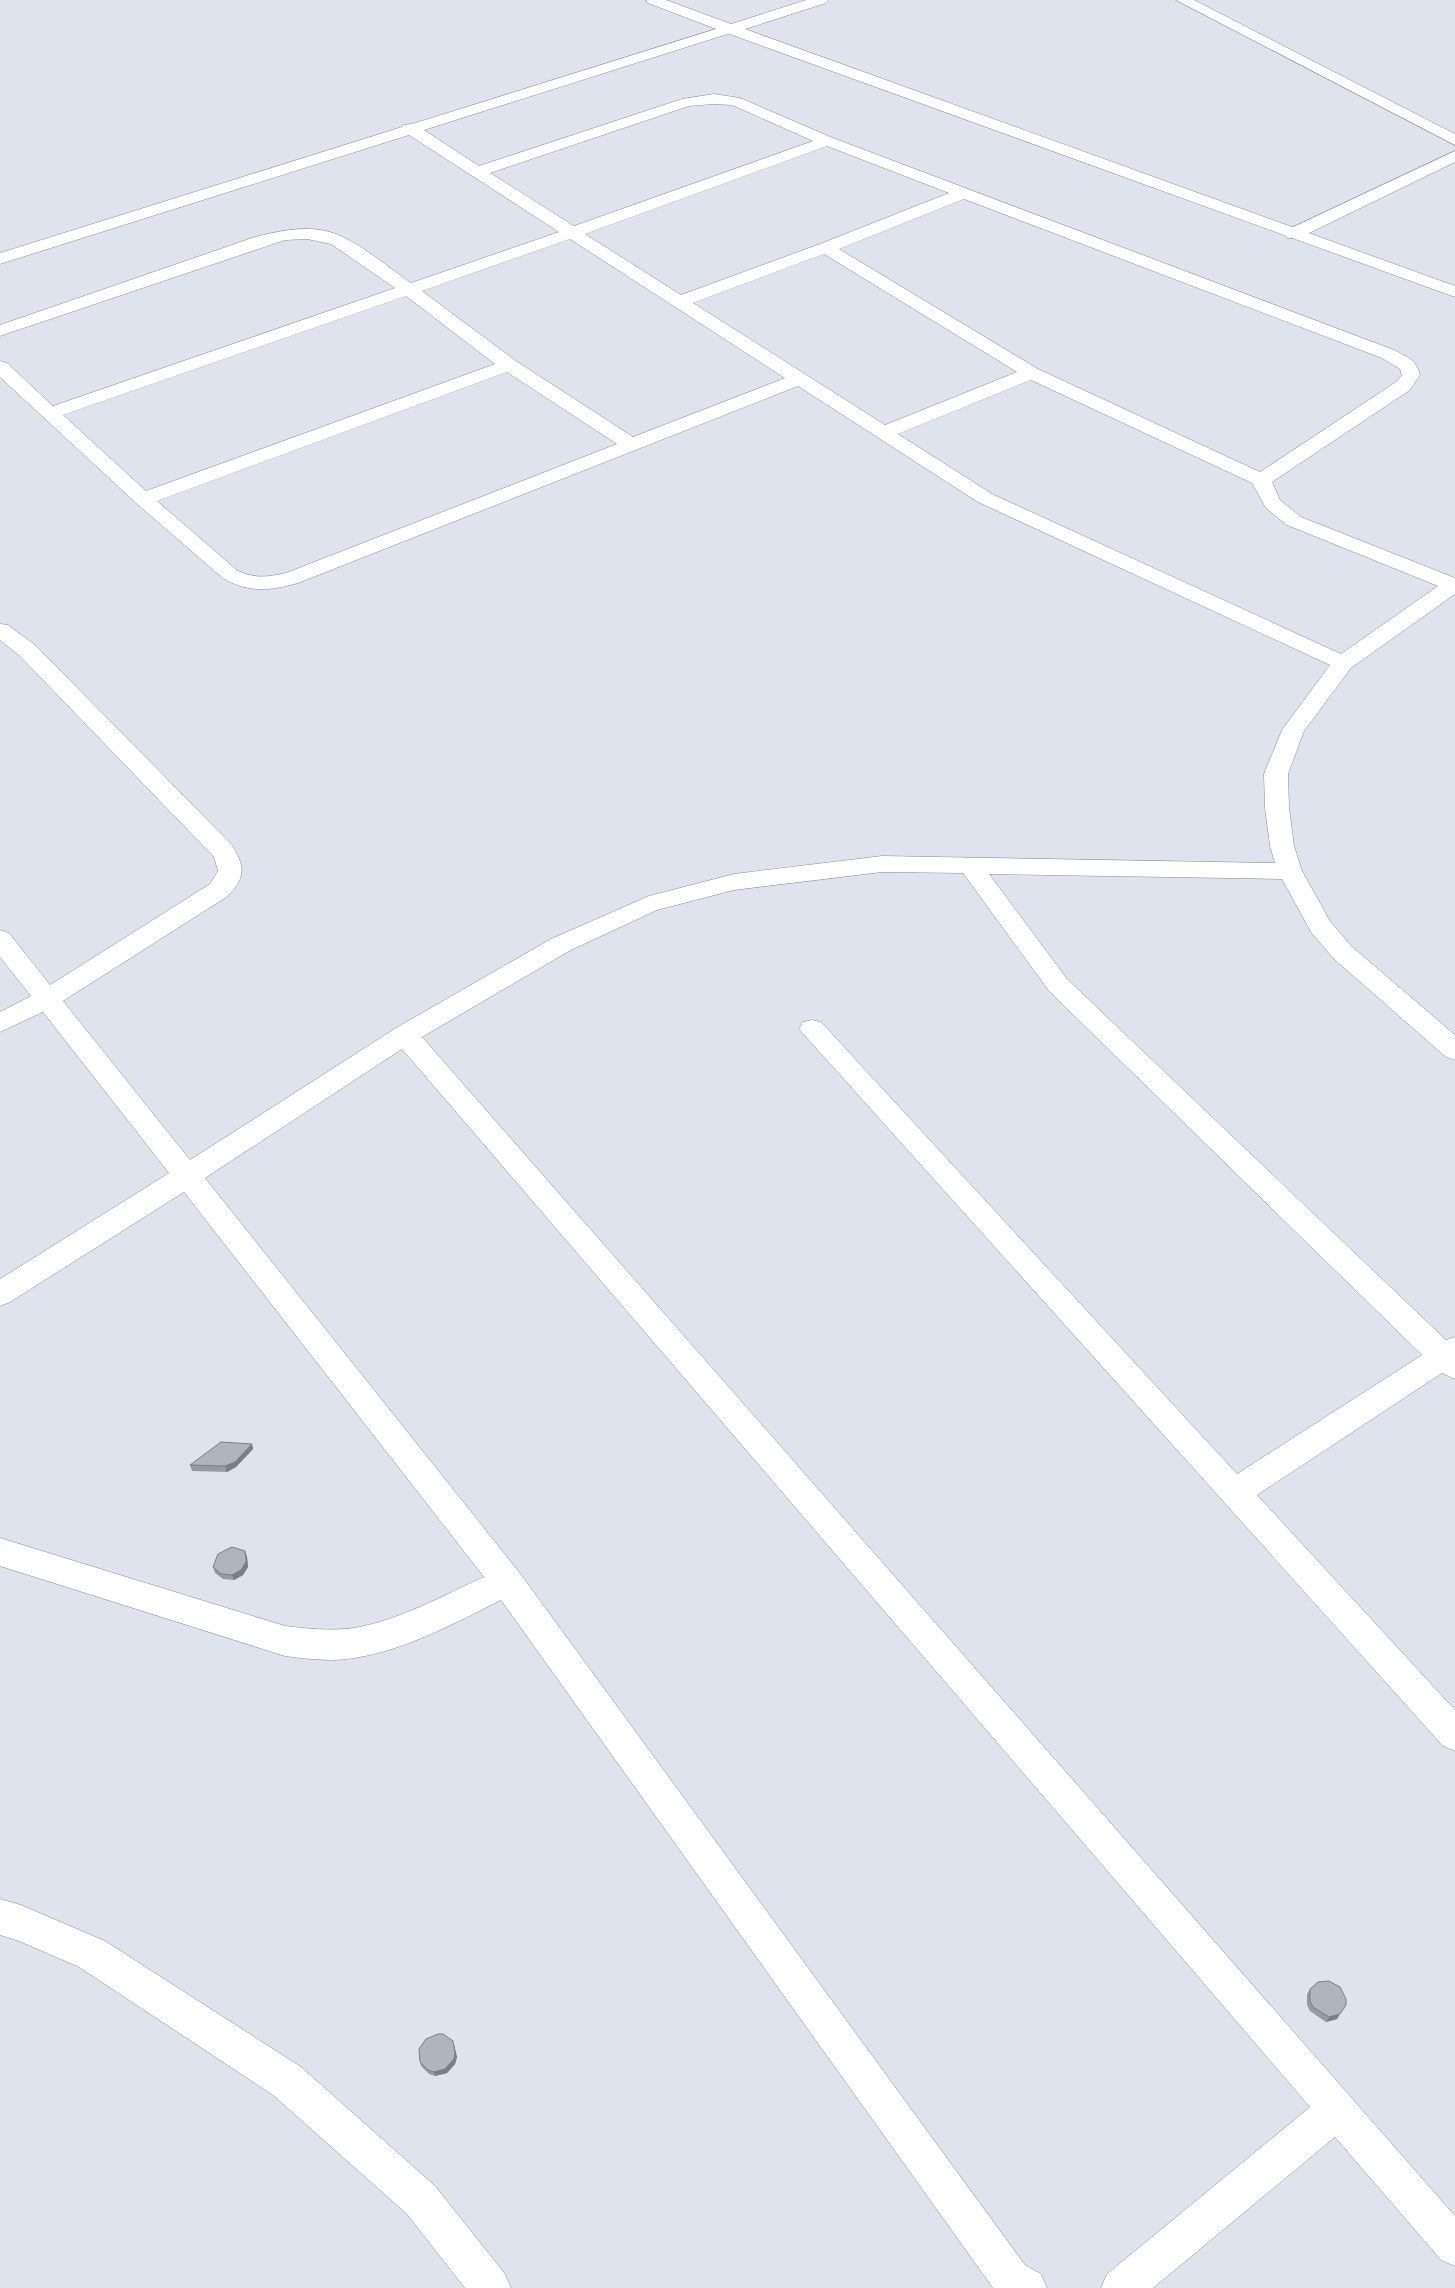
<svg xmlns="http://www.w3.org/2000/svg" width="1455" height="2288" viewBox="0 0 1455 2288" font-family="'Nunito Sans',sans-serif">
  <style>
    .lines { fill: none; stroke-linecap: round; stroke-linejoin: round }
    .minor-casing { stroke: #868a94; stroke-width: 1 }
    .tertiary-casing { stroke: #868a94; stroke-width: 1 }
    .minor { fill: #fff; fill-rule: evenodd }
    .tertiary { fill: #fff; fill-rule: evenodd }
    .wall { fill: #969ba3 }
    .shaded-wall { fill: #7a7e85 }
    .building { fill: #afb4be; stroke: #7a7e85 }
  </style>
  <rect width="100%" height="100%" fill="#dfe3ee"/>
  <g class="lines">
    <g class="minor-casing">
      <path id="minor" d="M1176 0H1194L1455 134V145Z
        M729 25 736 29 734 32 424 130 479 166 682 99 714 94 740 98 833 138 1394 350C1407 357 1417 360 1420 375L1410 390 1272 482 1280 500 1301 517 1455 578V594L1351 668 1304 731 1288 774 1289 808 1294 846 1302 871 1330 921 1351 946 1455 1035V1060L1446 1057 1333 958 1311 932 1282 879 989 874 1067 979 1446 1340 1455 1337V1379L1442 1373 1257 1495 1455 1710V1751L1443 1746 799 1029 803 1022 812 1020 821 1022 1237 1474 1422 1355 1049 991 963 873 882 872 734 890 657 910 569 951 422 1037 1455 2216V2266L1441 2260 1335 2137 1153 2288H1101L1107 2274 1310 2107 402 1049 205 1178 519 1572 1025 2265 1041 2274 1047 2288H993L501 1600C455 1623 406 1650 354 1658 332 1662 308 1659 285 1656L0 1566V1538L285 1626C308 1629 332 1631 354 1628 400 1620 442 1596 484 1577L184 1192 10 1302 0 1306V1279L169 1173 43 1012 0 1032V1012L31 996 0 957V930L9 933 50 985 210 884 218 871 214 857 19 655 0 640V624L8 625 35 645 232 845C245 867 246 876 228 896L63 1001 190 1160 396 1028 551 939 649 896 734 874 882 856 1275 863 1270 846 1265 808 1264 774 1282 730 1330 665 978 502 798 386 298 583C269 591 251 593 224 579L136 503 0 377V361L7 363 53 406 395 288 331 244 307 239 285 240 0 336V325L255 237C283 230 315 223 343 237 366 248 389 268 411 283L559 232 409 135 0 264V253L402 127 403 125 412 124ZM714 104 732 105 813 141 574 226 490 173 689 106ZM827 146 949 193 820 244 681 295 585 234ZM964 199 1382 358 1400 369 1402 375 1396 382 1260 472 1038 369 839 249ZM570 239 785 378 633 437 516 361 422 291ZM824 254 1017 372 885 425 693 303ZM406 296 495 364 146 491 63 415ZM507 372 617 444 286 573C268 577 256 579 238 571L157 501ZM1031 380 1252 483 1266 508 1287 525 1438 586 1341 654 992 494 898 434Z
        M1455 151V162L1299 238H1287L1285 234 1287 230Z
        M0 1899 21 1905 105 1941 301 2067 435 2186 505 2274 511 2288H465L407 2214 273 2095 79 1967 19 1941 0 1935Z"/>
    </g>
    <g class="tertiary-casing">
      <path id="tertiary" d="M646 0H666L731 24 806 0H828L826 3 745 29 1455 286V297L724 32 648 3Z"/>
    </g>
    <use href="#minor" class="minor"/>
    <use href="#tertiary" class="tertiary"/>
  </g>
  <path class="wall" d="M252 1444 253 1449 236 1467 227 1472 192 1471 190 1465Z
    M245 1551 247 1557 248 1567 243 1575 234 1580 223 1579 215 1573 213 1567Z
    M1310 1989 1337 2019 1326 2022 1310 2011 1307 2005V1994Z
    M454 2045 457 2057 455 2064 447 2073 435 2076 429 2074 421 2066 420 2062Z"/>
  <path class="shaded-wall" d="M252 1444 253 1449 236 1467 227 1472 225 1466Z
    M245 1551 247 1557 248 1567 243 1575 234 1580 232 1575Z
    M1340 2014 1337 2019 1326 2022 1329 2017Z
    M454 2045 457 2057 455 2064 447 2073 435 2076 434 2072Z"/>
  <path class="building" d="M221 1442 252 1444 235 1462 225 1466 190 1465Z
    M232 1547 245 1551 246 1562 241 1570 232 1575 221 1574 213 1567 218 1554Z
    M1329 1981 1340 1987 1346 1999V2005L1340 2014 1329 2017 1313 2007 1310 2001V1989L1318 1982Z
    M438 2034H443L453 2041 455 2053 454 2059 445 2069 434 2072 428 2070 420 2062 419 2049 426 2039Z"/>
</svg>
